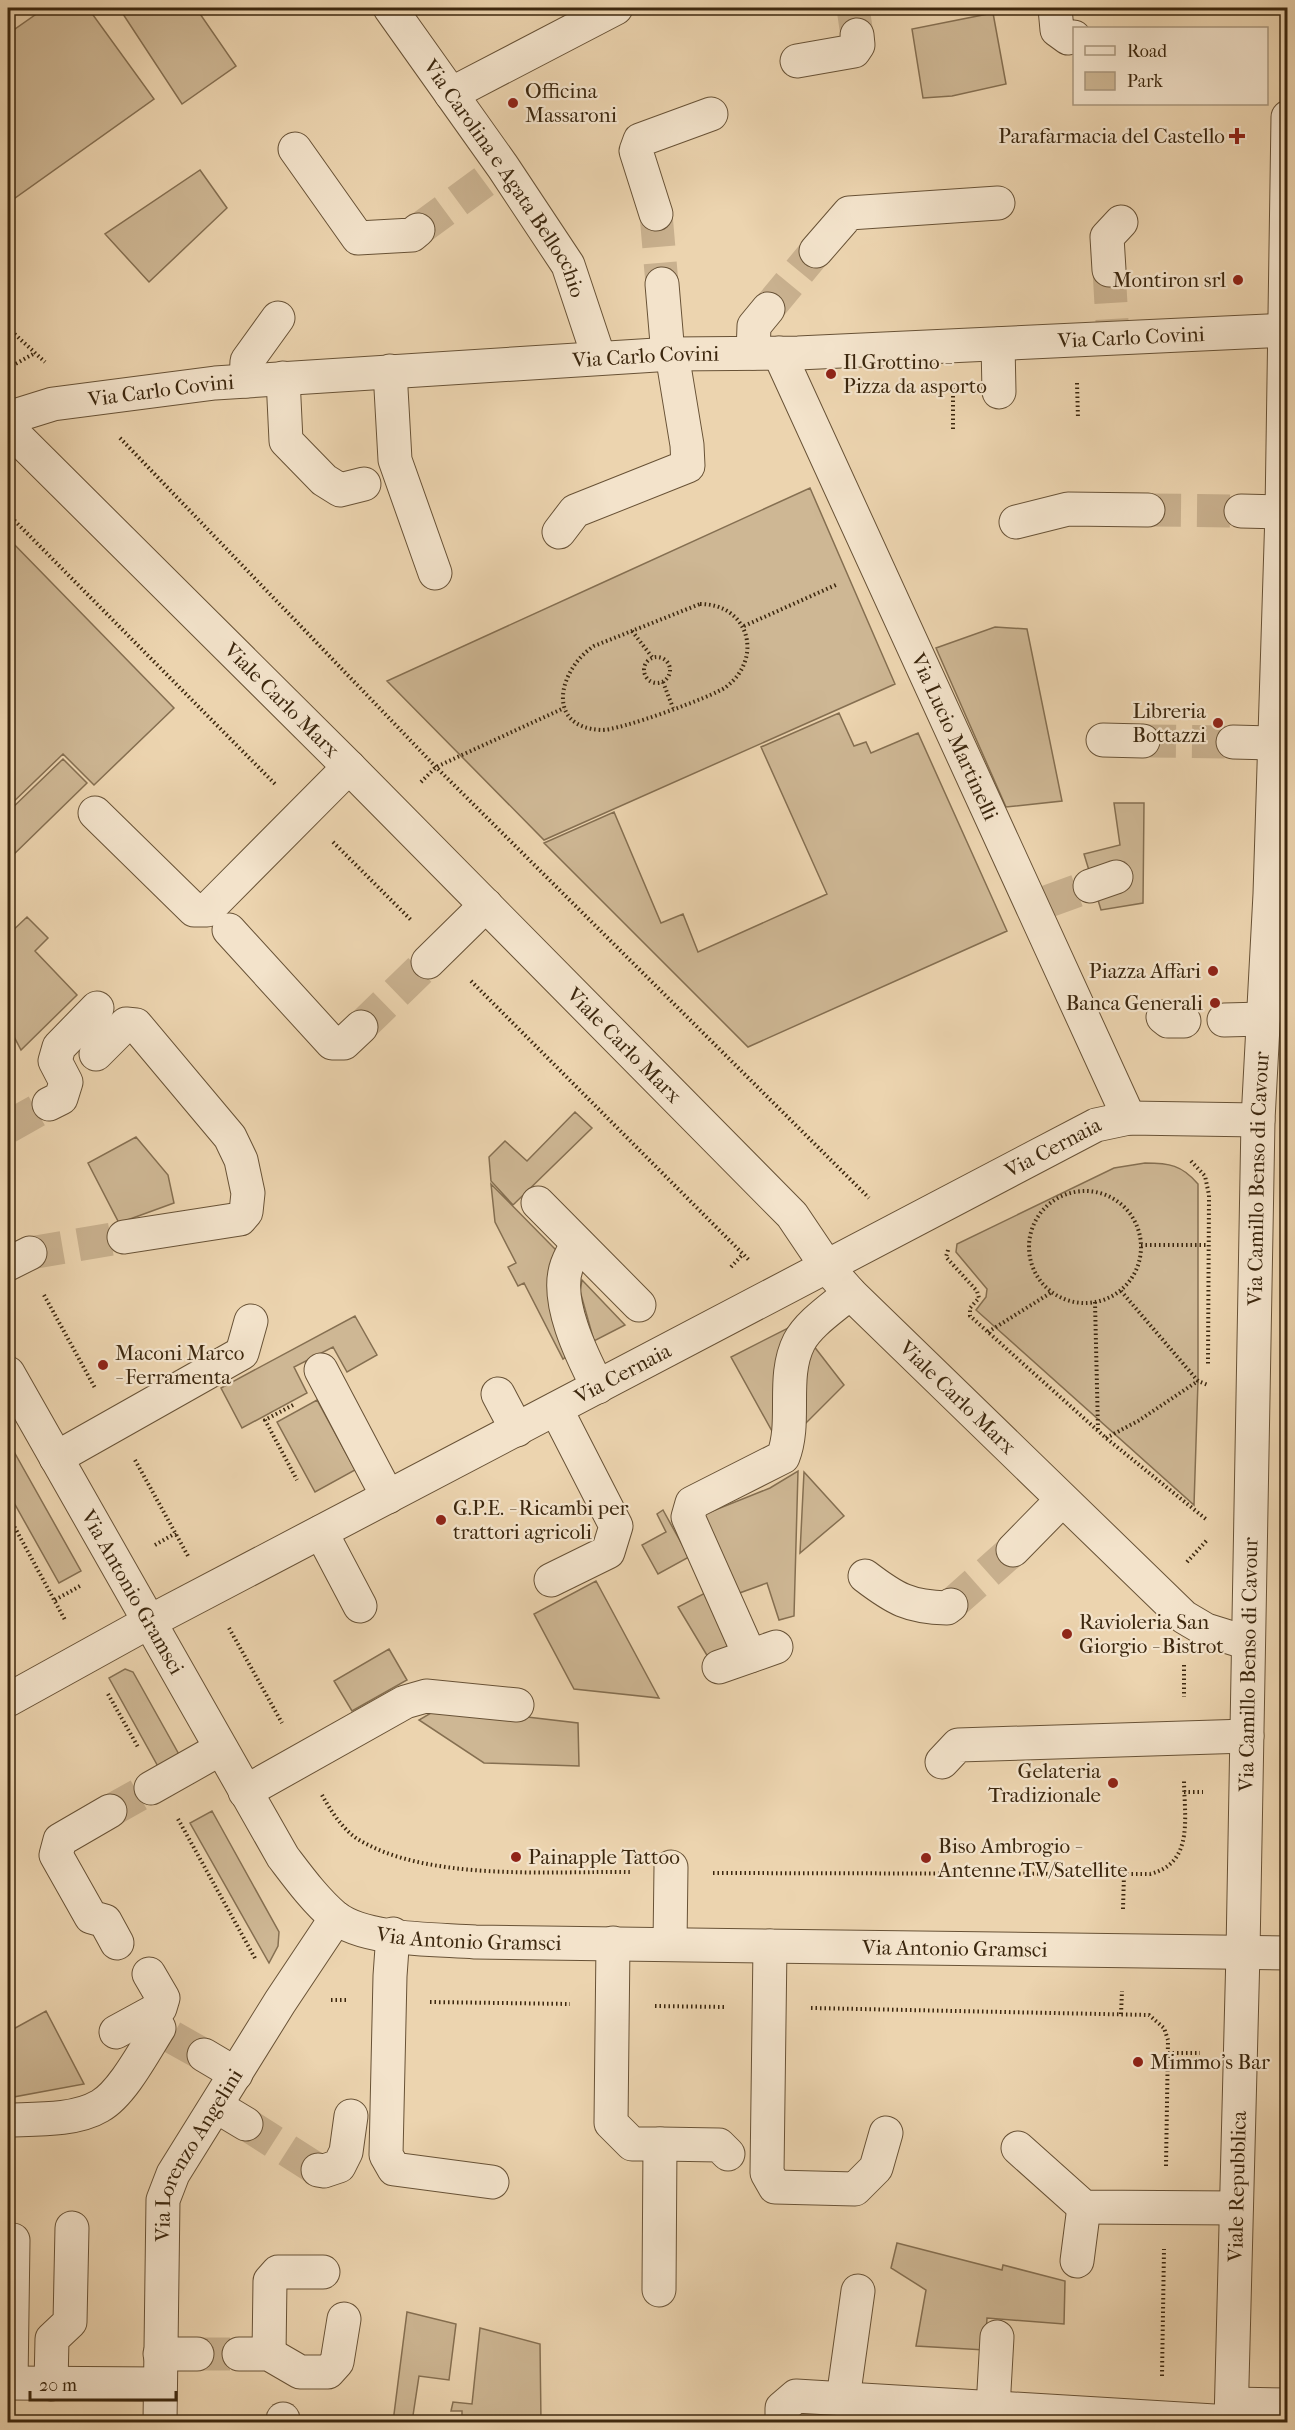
<svg xmlns="http://www.w3.org/2000/svg" width="1295" height="2430" viewBox="0 0 1295 2430" font-family="'IM FELL French Canon',serif">
  <style>
    .green { fill: #ceb794; stroke: #856f51; stroke-width: 1.5 }
    .lines { fill: none; stroke-linecap: round; stroke-linejoin: round }
    .minor-tunnel { stroke: #c9b18f; stroke-width: 33; stroke-dasharray: 33 16; stroke-linecap: butt }
    .minor-casing { stroke: #685236; stroke-width: 35 }
    .path { stroke: #3c270e; stroke-width: 4; stroke-dasharray: 1.5 3; stroke-linecap: butt }
    .minor { stroke: #f3e3cb; stroke-width: 33 }
    .poi-dot { fill: #8f2418; stroke: #f3e3cb; stroke-width: 2 }
    .labels { text-anchor: middle; stroke-width: 4.5; stroke-linejoin: round; paint-order: stroke }
    .poi-label { font-size: 21px; fill: #3c270e; stroke: #f3e3cb; text-anchor: start }
    .street-label { font-size: 21px; fill: #3c270e; stroke: #f3e3cb }
  </style>
  <rect width="100%" height="100%" fill="#ecd4af"/>
  <filter id="stains"><feTurbulence type="fractalNoise" baseFrequency=".00333" numOctaves="4"/><feColorMatrix values="0 0 0 0 .2 0 0 0 0 .09 0 0 0 0 .02 0 0 0 .5 -.17"/></filter>
  <radialGradient id="worn" r=".72"><stop offset=".6" stop-color="#630" stop-opacity="0"/><stop offset="1" stop-color="#630" stop-opacity=".3"/></radialGradient>
  <path class="green" d="M45 8H88L154 99 8 203V34Z
    M119 8H196L236 66 182 104Z
    M993 13 1006 84 952 96 923 98 912 29Z
    M200 170 227 208 149 282 105 234Z
    M810 488 895 684 544 840 387 681C528 616 669 553 810 488Z
    M8 538 174 708 94 785 63 754 8 807Z
    M995 627 1027 629 1062 801 1006 807 936 648Z
    M839 713 854 746 866 742 871 753 918 733 1007 931 748 1047 544 843 614 812 661 923 683 914 698 952 827 894 761 747Z
    M63 759 87 783 8 860V812Z
    M1114 803H1144L1143 903 1101 910 1084 854 1120 845Z
    M27 917 48 938 35 951 77 995 21 1050 8 1025V935Z
    M575 1112 592 1128 513 1205 491 1181 489 1157 505 1141 527 1161Z
    M136 1137 168 1175 174 1203 119 1223 88 1163Z
    M1145 1163C1169 1163 1182 1165 1198 1184V1381L1194 1505 976 1310 986 1297 987 1289 956 1252 957 1244 1114 1168Z
    M491 1184 556 1250 567 1356 563 1359 524 1283 518 1286 508 1267 516 1263 495 1222Z
    M582 1280 625 1325 594 1341 580 1291Z
    M355 1316 377 1355 347 1372 333 1347 294 1367 307 1393 242 1428 221 1388Z
    M796 1324 778 1442 731 1357Z
    M813 1345 844 1385 804 1425 805 1370Z
    M317 1400 355 1470 315 1492 277 1422Z
    M8 1441 81 1571 59 1583 8 1492Z
    M798 1471 794 1616 779 1620 767 1583 734 1595 704 1519 705 1514 770 1488Z
    M804 1472 844 1516 800 1553Z
    M663 1510 689 1557 658 1574 642 1545 666 1532 657 1514Z
    M596 1581 659 1698 574 1689 534 1614Z
    M709 1591 732 1645 708 1657 678 1607Z
    M389 1649 407 1680 352 1711 334 1681Z
    M125 1669 133 1672 181 1758 160 1770 109 1678Z
    M441 1707 578 1723 579 1766 484 1763 419 1720Z
    M212 1811 279 1932 278 1946 269 1963 190 1823Z
    M46 2011 84 2084 8 2098V2032Z
    M897 2243 1002 2270 1003 2265 1065 2281 1064 2324 987 2318 985 2350 916 2346 926 2290 891 2268Z
    M407 2312 456 2324 449 2380 419 2376 412 2422H393Z
    M480 2328 540 2344 541 2422H462V2411H451L453 2402 472 2404Z"/>
  <g class="lines">
    <path class="minor-tunnel" d="M853 8 857 35
      M656 214 662 284
      M418 230 486 180
      M1109 270 1112 321
      M768 309 816 251
      M1148 510 1241 511
      M1143 741 1233 742
      M1046 902 1090 886
      M361 1027 428 962
      M8 1127 49 1104
      M30 1253 124 1237
      M951 1605 1013 1550
      M110 1811 151 1788
      M172 2037 204 2055
      M246 2124 318 2170
      M197 2354H239"/>
    <g class="minor-casing">
      <g id="minor">
        <path id="s1" d="M390 8 503 167 568 265 599 358"/>
        <path d="M1055 8 1057 30 1068 38 1074 37"/>
        <path d="M797 61 854 51 858 45 857 35"/>
        <path d="M451 94 616 8"/>
        <path d="M295 149 358 238 412 235 418 230"/>
        <path d="M656 214 636 151 640 140 711 114"/>
        <path d="M816 251 849 213 998 203"/>
        <path d="M1109 270 1107 237 1121 222"/>
        <path d="M662 284 668 355"/>
        <path d="M998 344 999 392"/>
        <path d="M753 353 754 326 768 309"/>
        <path id="s2" d="M779 353 1129 1118"/>
        <path d="M390 371 395 460 435 573"/>
        <path d="M283 378 286 441 324 480 340 490 364 484"/>
        <path d="M246 381 247 361 278 318"/>
        <path id="s3" d="M8 418 53 404 215 383 672 354 798 353 1288 330"/>
        <path id="s4" d="M8 428 349 767 792 1215 827 1267 850 1293 1184 1617 1206 1630 1248 1643"/>
        <path d="M1241 511 1282 512"/>
        <path d="M1016 522 1068 509 1148 510"/>
        <path d="M559 532 575 511 688 466 687 445 672 354"/>
        <path d="M1103 740 1143 741"/>
        <path d="M1233 742 1275 743"/>
        <path d="M95 813 194 910H207L349 767"/>
        <path d="M1090 886 1116 877"/>
        <path d="M229 930 332 1043H344L361 1027"/>
        <path d="M428 962 486 905"/>
        <path d="M1163 1017 1168 1021H1184"/>
        <path d="M1224 1020 1263 1019"/>
        <path d="M96 1054 126 1024 136 1025 230 1137 241 1160 248 1193 246 1212 240 1219 124 1237"/>
        <path d="M49 1104 61 1098 66 1082 55 1061 59 1047 97 1008"/>
        <path d="M538 1203 639 1305"/>
        <path d="M578 1244C574 1250 570 1257 567 1265 554 1300 582 1356 598 1387"/>
        <path d="M8 1264 30 1253"/>
        <path d="M321 1370 388 1497"/>
        <path id="s5" d="M8 1373 283 1857C299 1878 315 1900 335 1917 365 1941 437 1939 475 1942L1288 1953"/>
        <path d="M498 1394 517 1430"/>
        <path d="M56 1458 242 1353 251 1321"/>
        <path d="M321 1532 360 1606"/>
        <path d="M1013 1550 1062 1500"/>
        <path d="M865 1576C895 1599 909 1607 947 1608L951 1605"/>
        <path d="M551 1580 608 1552 616 1526 556 1409"/>
        <path d="M750 1656 688 1517 692 1503 783 1457C797 1421 781 1378 799 1342 809 1323 834 1307 850 1293"/>
        <path d="M719 1667 776 1647"/>
        <path id="s6" d="M8 1700 149 1622 1096 1125 1129 1118 1258 1120"/>
        <path d="M942 1762 958 1745 1247 1736"/>
        <path d="M151 1788 220 1749"/>
        <path d="M245 1792 405 1702 426 1696 517 1705"/>
        <path d="M110 1811 60 1840 56 1855 91 1917 105 1921 117 1943"/>
        <path d="M393 1934 390 1976 386 2155 394 2169 492 2182"/>
        <path d="M613 1943 611 2123 632 2144H660L659 2290"/>
        <path d="M670 1944 671 1867"/>
        <path d="M770 1946 767 2173 775 2187 855 2189 876 2168 886 2133"/>
        <path d="M116 2032 160 2008 163 1998 149 1974"/>
        <path d="M204 2055 236 2074"/>
        <path d="M216 2106 246 2124"/>
        <path d="M8 2120C35 2119 75 2121 100 2106 122 2094 145 2050 159 2028"/>
        <path d="M660 2144 719 2145 728 2154"/>
        <path d="M1018 2148 1084 2207 1236 2208"/>
        <path d="M318 2170 324 2171 339 2166 346 2152 351 2116"/>
        <path d="M1077 2261 1084 2207"/>
        <path d="M160 2354H197"/>
        <path d="M239 2354H269L300 2372H328L337 2362 344 2319"/>
        <path d="M269 2354 270 2281 278 2272H323"/>
        <path d="M8 2383 160 2384"/>
        <path d="M11 2383 13 2240"/>
        <path d="M51 2384 52 2339 70 2322 72 2228"/>
        <path d="M843 2399 858 2291"/>
        <path d="M1232 2404 1288 2405"/>
        <path d="M993 2408 997 2337"/>
        <path id="s7" d="M160 2422 163 2200 173 2174 280 2002 336 1918"/>
        <path d="M283 2422V2419"/>
        <path id="s8" d="M782 2422V2408L796 2396 1231 2422 1243 1952 1258 1120 1270 894 1282 512 1288 117"/>
      </g>
    </g>
    <path class="path" d="M8 328 45 362
      M8 368 35 353
      M1077 383 1078 418
      M953 429V388
      M120 438 436 767 869 1198
      M8 514 275 784
      M700 604C749 604 764 658 726 687 712 697 618 731 601 730 544 727 559 669 594 646Z
      M744 626 838 584
      M632 631 652 657
      M644 670a13 13 0 1 1 26 0a13 13 0 1 1-26 0Z
      M663 682 673 708
      M421 782 436 767 564 708
      M333 842 411 920
      M471 981 749 1260
      M1191 1161 1205 1176 1209 1195 1208 1364
      M1029 1247a56 56 0 1 1 112 0a56 56 0 1 1-112 0Z
      M1141 1245H1208
      M948 1250 946 1257 977 1291 979 1298 970 1308V1316L1106 1438 1207 1520
      M731 1267 743 1254
      M1121 1291 1198 1381 1208 1385
      M44 1295 95 1388
      M1095 1302 1098 1430
      M988 1332 1052 1292
      M293 1405 265 1420 297 1480
      M1106 1438 1138 1421 1198 1381
      M135 1460 188 1556
      M8 1515 65 1620
      M155 1545 176 1533
      M1187 1562 1208 1539
      M55 1600 80 1586
      M229 1628 282 1723
      M1184 1665V1697
      M108 1694 138 1747
      M1184 1792H1203
      M322 1795C331 1811 341 1827 356 1838 425 1882 550 1871 630 1872
      M178 1819 256 1960
      M713 1873 1150 1874C1195 1863 1184 1816 1184 1779
      M1123 1909 1124 1874
      M331 2000H348
      M430 2002 570 2004
      M655 2006 726 2007
      M811 2008 1149 2015 1164 2028 1168 2040 1166 2166
      M1121 2014 1122 1991
      M1168 2053H1200
      M1162 2376 1164 2249"/>
    <use href="#minor" class="minor"/>
  </g>
  <g class="poi-dot">
    <circle cx="513" cy="103" r="6"/>
    <path d="M1234 127h6v6h6v6h-6v6h-6v-6h-6v-6h6z"/>
    <circle cx="1238" cy="280" r="6"/>
    <circle cx="831" cy="374" r="6"/>
    <circle cx="1218" cy="723" r="6"/>
    <circle cx="1213" cy="971" r="6"/>
    <circle cx="1215" cy="1003" r="6"/>
    <circle cx="103" cy="1365" r="6"/>
    <circle cx="441" cy="1520" r="6"/>
    <circle cx="1067" cy="1634" r="6"/>
    <circle cx="1113" cy="1783" r="6"/>
    <circle cx="516" cy="1857" r="6"/>
    <circle cx="926" cy="1858" r="6"/>
    <circle cx="1138" cy="2062" r="6"/>
  </g>
  <g class="labels">
    <g class="poi-label">
      <text x="525" y="98">Officina<tspan x="525" dy="24">Massaroni</tspan></text>
      <text x="1225" y="143" text-anchor="end">Parafarmacia del Castello</text>
      <text x="1226" y="287" text-anchor="end">Montiron srl</text>
      <text x="843" y="369">Il Grottino -<tspan x="843" dy="24">Pizza da asporto</tspan></text>
      <text x="1206" y="718" text-anchor="end">Libreria<tspan x="1206" dy="24">Bottazzi</tspan></text>
      <text x="1201" y="978" text-anchor="end">Piazza Affari</text>
      <text x="1203" y="1010" text-anchor="end">Banca Generali</text>
      <text x="115" y="1360">Maconi Marco<tspan x="115" dy="24">- Ferramenta</tspan></text>
      <text x="453" y="1515">G.P.E. - Ricambi per<tspan x="453" dy="24">trattori agricoli</tspan></text>
      <text x="1079" y="1629">Ravioleria San<tspan x="1079" dy="24">Giorgio - Bistrot</tspan></text>
      <text x="1101" y="1778" text-anchor="end">Gelateria<tspan x="1101" dy="24">Tradizionale</tspan></text>
      <text x="938" y="1853">Biso Ambrogio -<tspan x="938" dy="24">Antenne TV/Satellite</tspan></text>
      <text x="528" y="1864">Painapple Tattoo</text>
      <text x="1150" y="2069">Mimmo's Bar</text>
    </g>
    <g class="street-label">
      <text dy="7" stroke="none"><textPath href="#s1" startOffset="206">Via Carolina e Agata Bellocchio</textPath></text>
      <text dy="7" stroke="none"><textPath href="#s3" startOffset="1128">Via Carlo Covini</textPath></text>
      <text dy="7" stroke="none"><textPath href="#s3" startOffset="642">Via Carlo Covini</textPath></text>
      <text dy="7" stroke="none"><textPath href="#s3" startOffset="156">Via Carlo Covini</textPath></text>
      <text dy="7" stroke="none"><textPath href="#s4" startOffset="386">Viale Carlo Marx</textPath></text>
      <text dy="7" stroke="none"><textPath href="#s2" startOffset="422">Via Lucio Martinelli</textPath></text>
      <text dy="7" stroke="none"><textPath href="#s4" startOffset="872">Viale Carlo Marx</textPath></text>
      <text dy="7" stroke="none"><textPath href="#s6" startOffset="1182">Via Cernaia</textPath></text>
      <text dy="7" stroke="none"><textPath href="#s8" startOffset="1712">Via Camillo Benso di Cavour</textPath></text>
      <text dy="7" stroke="none"><textPath href="#s6" startOffset="696">Via Cernaia</textPath></text>
      <text dy="7" stroke="none"><textPath href="#s4" startOffset="1358">Viale Carlo Marx</textPath></text>
      <text dy="7" stroke="none"><textPath href="#s5" startOffset="252">Via Antonio Gramsci</textPath></text>
      <text dy="7" stroke="none"><textPath href="#s8" startOffset="1226">Via Camillo Benso di Cavour</textPath></text>
      <text dy="7" stroke="none"><textPath href="#s5" startOffset="774">Via Antonio Gramsci</textPath></text>
      <text dy="7" stroke="none"><textPath href="#s5" startOffset="1260">Via Antonio Gramsci</textPath></text>
      <text dy="7" stroke="none"><textPath href="#s7" startOffset="276">Via Lorenzo Angelini</textPath></text>
      <text dy="7" stroke="none"><textPath href="#s8" startOffset="704">Viale Repubblica</textPath></text>
    </g>
  </g>
  <rect width="1295" height="2430" fill="none" stroke="#ecd4af" stroke-width="30"/>
  <rect x="9" y="9" width="1277" height="2412" fill="none" stroke="#3c270e" stroke-width="3"/>
  <rect x="15" y="15" width="1265" height="2400" fill="none" stroke="#3c270e" stroke-width="1.5"/>
  <rect x="1073" y="27" width="195" height="78" fill="#f3e3cb" stroke="#aa987f" stroke-width="1.5"/>
  <rect x="1085" y="46" width="30" height="9" fill="#f3e3cb" stroke="#aa987f" stroke-width="1.5"/>
  <text x="1127" y="57" font-size="18" fill="#3c270e">Road</text>
  <rect x="1085" y="72" width="30" height="18" fill="#ceb794" stroke="#aa987f" stroke-width="1.5"/>
  <text x="1127" y="87" font-size="18" fill="#3c270e">Park</text>
  <path d="M30 2391v9h146v-9" fill="none" stroke="#3c270e" stroke-width="3"/>
  <text x="39" y="2391" font-size="18" fill="#3c270e" stroke="#f3e3cb" stroke-width="4.5" paint-order="stroke">20 m</text>
  <rect width="100%" height="100%" filter="url(#stains)"/>
  <rect width="100%" height="100%" fill="url(#worn)"/>
</svg>
